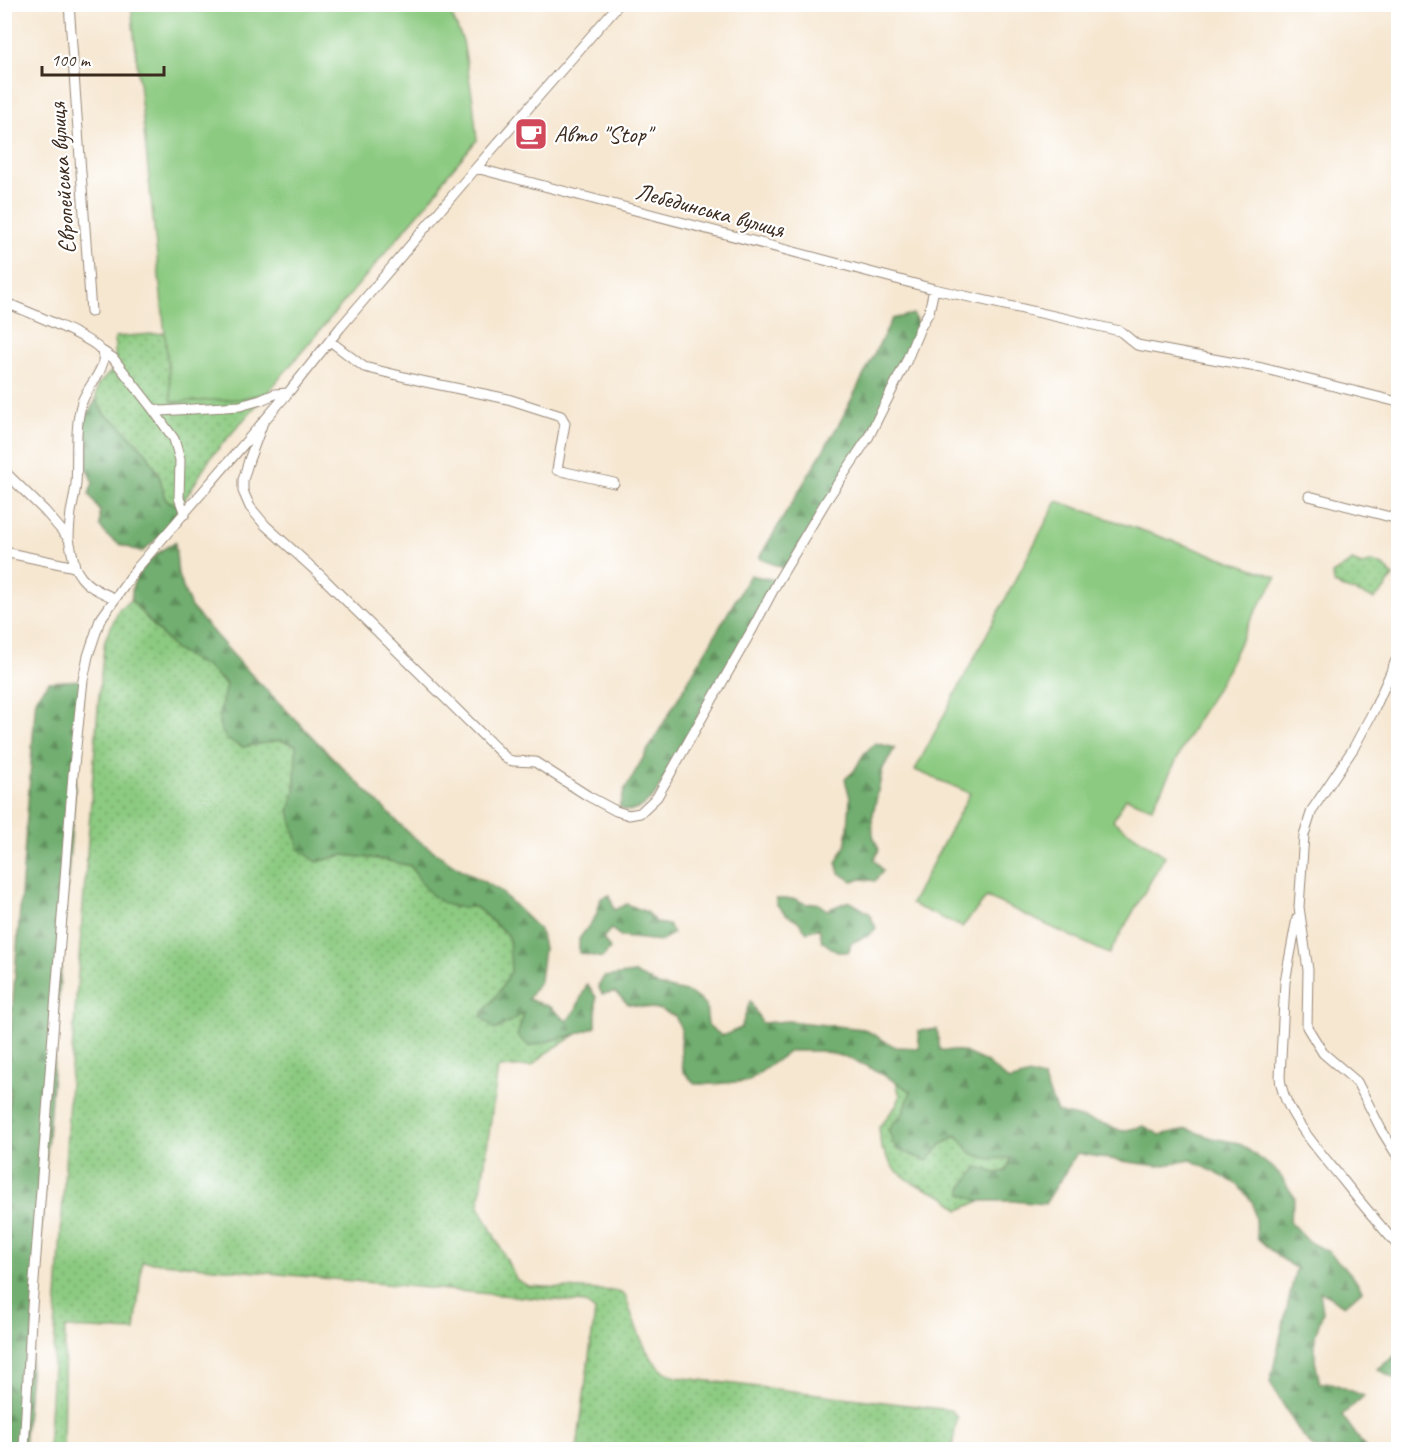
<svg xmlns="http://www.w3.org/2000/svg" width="1403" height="1454" viewBox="0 0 1403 1454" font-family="Caveat,sans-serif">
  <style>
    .grass { fill: url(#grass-dots); stroke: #647a50; stroke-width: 1.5 }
    .forest { fill: url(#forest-firs); stroke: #566c46; stroke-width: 1.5 }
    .garden { fill: #8cca81; stroke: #647a50; stroke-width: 1.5 }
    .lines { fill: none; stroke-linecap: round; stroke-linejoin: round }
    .minor-casing { stroke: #988878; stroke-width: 11 }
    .minor { stroke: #fff; stroke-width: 9 }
    .labels { text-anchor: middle; stroke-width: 4.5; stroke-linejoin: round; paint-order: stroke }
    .poi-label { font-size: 24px; fill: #3b2a1e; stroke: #fff; text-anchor: start }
    .street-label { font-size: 24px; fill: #3b2a1e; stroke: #fff }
  </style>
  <defs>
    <pattern id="grass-dots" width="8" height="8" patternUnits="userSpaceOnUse" patternTransform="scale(1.5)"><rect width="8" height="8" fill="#8cca81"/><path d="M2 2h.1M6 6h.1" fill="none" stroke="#74a469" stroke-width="1.8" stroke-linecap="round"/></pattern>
    <pattern id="forest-firs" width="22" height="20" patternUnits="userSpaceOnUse" patternTransform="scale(1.5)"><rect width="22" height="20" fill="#71ae6f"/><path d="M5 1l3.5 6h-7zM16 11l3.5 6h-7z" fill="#5e8e5b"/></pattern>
  </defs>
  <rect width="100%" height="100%" fill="#fff"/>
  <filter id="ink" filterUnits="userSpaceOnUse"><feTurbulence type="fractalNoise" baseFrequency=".0167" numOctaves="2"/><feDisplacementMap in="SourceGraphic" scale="12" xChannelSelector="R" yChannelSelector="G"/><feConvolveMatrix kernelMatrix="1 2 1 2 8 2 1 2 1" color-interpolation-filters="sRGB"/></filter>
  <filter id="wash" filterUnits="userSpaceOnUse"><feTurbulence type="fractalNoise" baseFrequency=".008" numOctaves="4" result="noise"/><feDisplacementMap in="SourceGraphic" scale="24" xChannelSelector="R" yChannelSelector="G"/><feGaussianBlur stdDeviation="1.35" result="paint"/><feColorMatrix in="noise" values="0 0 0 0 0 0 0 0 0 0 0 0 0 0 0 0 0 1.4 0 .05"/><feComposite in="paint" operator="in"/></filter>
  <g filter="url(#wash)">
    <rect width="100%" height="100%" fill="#f6e7d1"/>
    <path class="grass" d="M165 333 172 402 239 399 268 392 211 457 180 507 165 499 160 477 147 454 118 423 105 415 96 400 97 385 115 368V337Z
      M1352 561 1362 565 1373 562 1385 567 1393 576 1385 589 1374 599C1361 593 1347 590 1334 584L1332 574Z
      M131 600 175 650 207 667 226 685 219 717 243 747 280 740 296 745 295 792 289 811 317 862 343 855 380 859 411 866 416 875 453 907H476L509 937 512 971 499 992 481 1017 525 1012 529 1046 577 1034 546 1053 532 1066 498 1068 479 1206 517 1280 528 1286 616 1291 625 1295C633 1317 642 1352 660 1368 664 1372 671 1374 676 1377L950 1410 957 1417 952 1449H577L595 1311 585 1303 142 1261 135 1331 65 1328 63 1449 48 1450 71 1065 100 681 105 640 119 609Z
      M896 1081 911 1091 903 1113 888 1130 927 1161 941 1145 957 1135C976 1159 980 1160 1012 1157L1006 1171 996 1173 962 1194 980 1201 959 1210 947 1198 913 1183 894 1169 881 1147 879 1127 896 1106 900 1097Z"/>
    <path class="forest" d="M913 314 920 328 868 438 785 569 759 558 839 424 892 319Z
      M96 400 105 415 118 423 147 454 160 477 165 499 180 507 164 532 142 552 121 545 107 536 100 526V511L89 494 93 483 86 467 88 452 83 432 85 418Z
      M175 542 178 575 191 607 242 665 337 762 412 836 457 867 499 890 540 930 544 948 540 981 528 999 550 1007 567 1021 576 1009 587 984 596 997V1027L577 1034 529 1046 517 1036 524 1013 495 1030 481 1016 499 992 511 971 509 936 476 907C468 907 459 908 451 906 432 901 420 882 411 866L380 859 343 855 317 862 299 849 289 811 295 792 296 745 280 740 243 747 227 740 220 728 219 717 226 684 207 667 175 650 131 600C132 595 132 590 133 585 141 567 158 551 175 542Z
      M750 575 775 580 740 645 711 692 655 795C645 805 633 817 619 807L625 789Z
      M83 680 24 1449H5L4 1175 10 1088 5 1087 4 1066H8L36 697 49 682Z
      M875 743 895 748 883 768 872 819 873 835 879 850 874 859 883 871 875 881 862 879 852 881 840 873 836 863 845 846 848 828 850 798 845 779 854 771 864 754Z
      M610 895 614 910 627 904 646 912 657 923 668 925 673 933 661 941 622 937 611 929 603 938 610 949 602 958 579 953V939L596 916 601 898Z
      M776 899H795L806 904 817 903 827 910 849 901 869 913 876 928 869 935 851 943 849 952H837L822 941 819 928 807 932 797 920 787 915 776 904Z
      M634 973 660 986 690 993 706 1005 708 1025 722 1036 741 1028 750 1001 762 1023 788 1021 864 1029 895 1047 919 1048V1031L937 1029 940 1050 962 1051 986 1062 1009 1081 1030 1075 1043 1078 1057 1112 1104 1124 1122 1131 1144 1126 1160 1135 1187 1129 1212 1138 1239 1143 1278 1172 1295 1198 1289 1221 1309 1242 1329 1252 1352 1275 1362 1290 1344 1306 1320 1291 1323 1312 1315 1336V1361L1320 1384 1332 1383 1364 1396 1342 1415 1366 1449H1315L1301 1434 1270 1383 1296 1268 1277 1256 1257 1238 1253 1203 1237 1184 1191 1160 1159 1166 1121 1161 1077 1153 1045 1204 1012 1201H980L962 1194V1187L978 1167 996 1173 1006 1171 1011 1158 989 1159 971 1153 957 1135 941 1145 927 1161 896 1149 888 1130 903 1113 911 1091 877 1071 849 1058 821 1051H790L748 1081 714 1084H695L683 1071 681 1055V1029L675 1016 661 1010 628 1004 615 992 602 994 598 986 604 977Z
      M1398 1353V1381L1378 1369Z"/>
    <path class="garden" d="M131 5H447L463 41 473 101 477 140 443 180 439 189 268 392 239 399 172 402Z
      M1057 501 1277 577 1250 621 1226 672 1196 722 1152 808 1126 798 1113 821 1165 856 1109 954 987 897 962 927 911 904 970 793 915 770Z"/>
  </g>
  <g filter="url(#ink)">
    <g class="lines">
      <g class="minor-casing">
        <path id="minor" d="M69 4 91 312
          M476 168 934 289 1120 331 1137 345 1262 368 1398 402
          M4 302C21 309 97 339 102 352 109 367 86 388 82 402 74 428 78 457 76 484 75 493 73 503 71 512 70 521 69 530 69 539
          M330 341 364 367 421 381 508 399 561 416 565 423 557 470 614 483
          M102 351 113 358 152 408 161 411 240 406 261 400 275 394 288 393
          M152 408 174 439 180 460 179 498 185 514
          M262 425 249 460 243 480V491L250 507 265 525 318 573 507 759 513 761 535 762 588 796 616 811 629 815 640 813 657 797 753 628 778 581 826 501 868 438 906 362 920 328 929 312 934 289
          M4 471 45 511 69 539 75 567
          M1309 496 1398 519
          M4 552 75 567C83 585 96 590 114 598
          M1398 656 1375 708 1353 749 1312 810 1304 835 1299 907 1308 970 1307 1027 1323 1053 1357 1082 1382 1131 1398 1157
          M1297 918 1285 982 1280 1077C1282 1111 1321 1153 1342 1179 1360 1202 1379 1224 1398 1246
          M24 1450 31 1320 53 1033 73 775 83 680 88 656 100 620 137 568 288 393 340 328 476 168 619 4"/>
      </g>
      <use href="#minor" class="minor"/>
    </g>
  </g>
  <defs>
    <g id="cafe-square" transform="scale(1.725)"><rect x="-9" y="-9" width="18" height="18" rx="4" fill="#d1495b" stroke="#fff"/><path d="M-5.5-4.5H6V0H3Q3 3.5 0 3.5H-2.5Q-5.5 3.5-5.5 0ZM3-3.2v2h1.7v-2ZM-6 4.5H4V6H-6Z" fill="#fff"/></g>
  </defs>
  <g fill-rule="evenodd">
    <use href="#cafe-square" x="531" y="134"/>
  </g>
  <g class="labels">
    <g class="poi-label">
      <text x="554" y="142">Авто "Stop"</text>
    </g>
    <g class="street-label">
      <text transform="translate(62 178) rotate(-94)" y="8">Європейська вулиця</text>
      <text transform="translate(710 210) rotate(15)" y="8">Лебединська вулиця</text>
    </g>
  </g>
  <rect width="1403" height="1454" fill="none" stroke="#fff" stroke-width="24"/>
  <path d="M42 66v9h122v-9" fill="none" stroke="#3b2a1e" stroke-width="3"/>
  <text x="51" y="66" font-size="18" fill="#3b2a1e" stroke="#ffffff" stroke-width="4.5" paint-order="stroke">100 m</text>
</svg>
